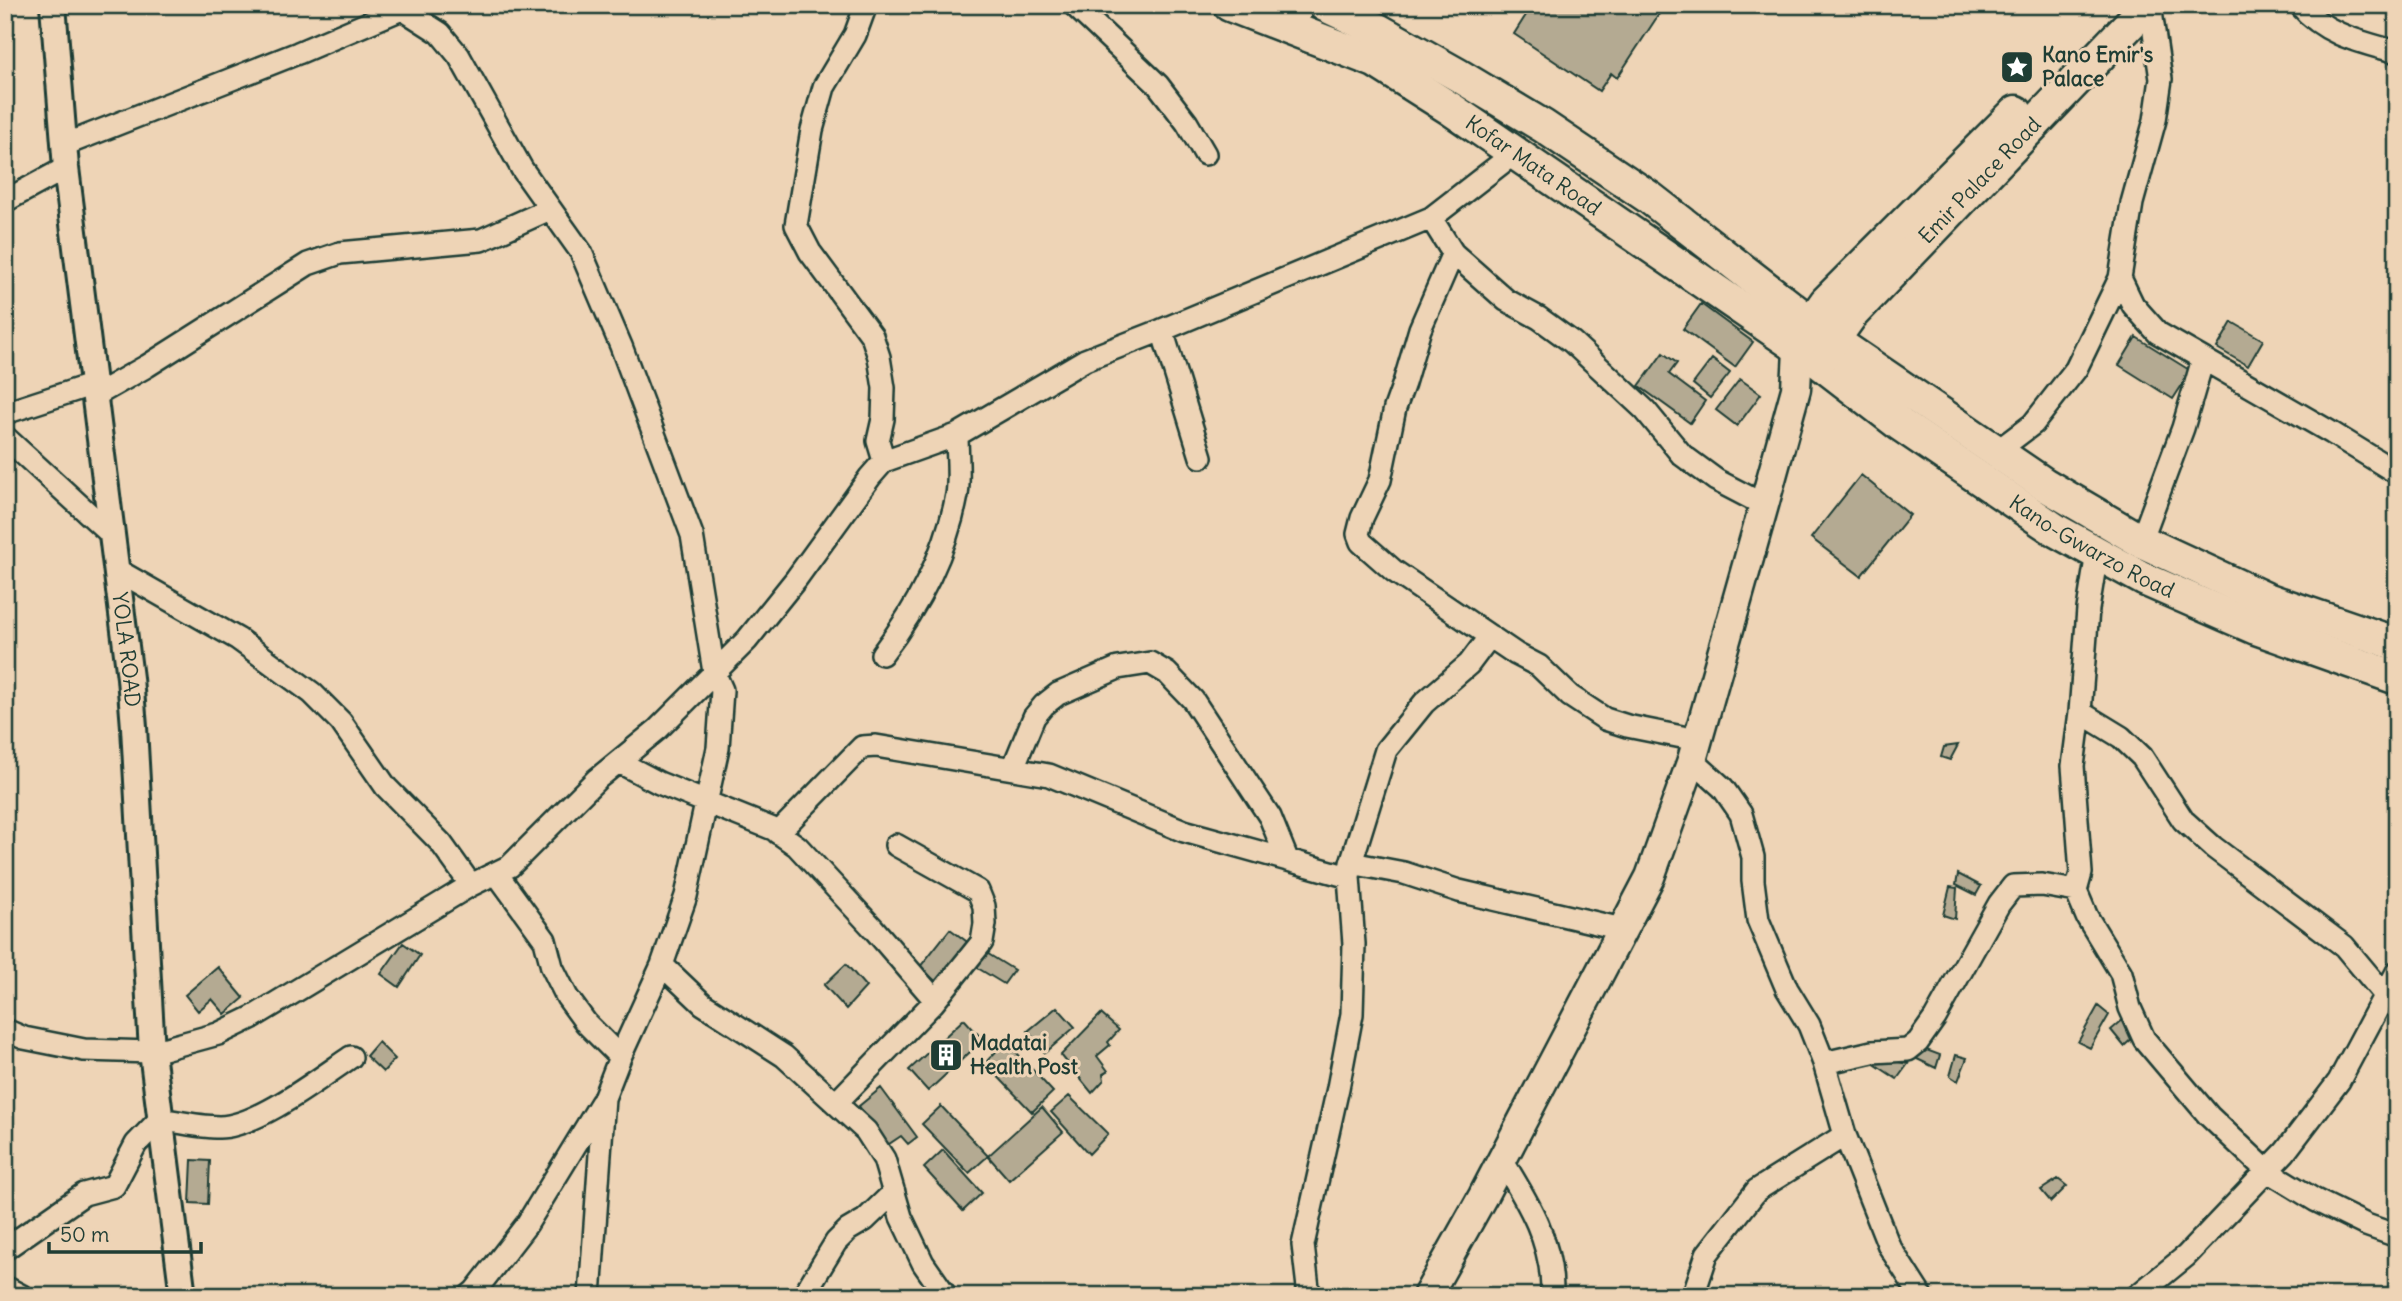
<svg xmlns="http://www.w3.org/2000/svg" width="2402" height="1301" viewBox="0 0 2402 1301" font-family="Delius,sans-serif">
  <style>
    .building { fill: #b4aa92; stroke: #1f3d34; stroke-width: 2 }
    .lines { fill: none; stroke-linecap: round; stroke-linejoin: round }
    .minor-casing { stroke: #1f3d34; stroke-width: 26 }
    .tertiary-casing { stroke: #1f3d34; stroke-width: 30 }
    .secondary-casing { stroke: #1f3d34; stroke-width: 33 }
    .primary-casing { stroke: #1f3d34; stroke-width: 37 }
    .minor { stroke: #eed4b6; stroke-width: 21 }
    .tertiary { stroke: #eed4b6; stroke-width: 24 }
    .secondary { stroke: #eed4b6; stroke-width: 28 }
    .primary { stroke: #eed4b6; stroke-width: 32 }
    .labels { text-anchor: middle; stroke-width: 6; stroke-linejoin: round; paint-order: stroke }
    .poi-label { font-size: 21px; font-weight: bold; fill: #1f3d34; stroke: #eed4b6; text-anchor: start }
    .street-label { font-size: 21px; fill: #1f3d34; stroke: #eed4b6 }
  </style>
  <rect width="100%" height="100%" fill="#eed4b6"/>
  <filter id="ink" filterUnits="userSpaceOnUse"><feTurbulence type="fractalNoise" baseFrequency=".0143" numOctaves="2"/><feDisplacementMap in="SourceGraphic" scale="14" xChannelSelector="R" yChannelSelector="G"/><feConvolveMatrix kernelMatrix="1 2 1 2 8 2 1 2 1" color-interpolation-filters="sRGB"/></filter>
  <g filter="url(#ink)">
    <path class="building" d="M1525 5H1659L1663 8 1617 78 1611 73 1599 91 1514 34 1526 15 1521 11Z
      M1701 304 1753 342 1735 367 1683 329Z
      M2232 322 2263 340 2248 366 2217 348Z
      M2136 337 2191 371 2173 399 2119 365Z
      M1663 353 1677 363 1669 374 1705 401 1690 423 1639 386Z
      M1712 359 1730 373 1710 398 1693 384Z
      M1740 379 1761 394 1737 426 1716 410Z
      M1861 475 1910 515 1861 576 1811 538Z
      M1958 745 1950 760 1941 757 1944 747Z
      M1958 874 1981 886 1976 895 1956 885Z
      M1950 887 1957 888 1955 919 1943 915Z
      M950 929 974 947 942 987 920 967Z
      M403 943 420 955 399 987 381 974Z
      M985 952 1014 970 1004 984 976 967Z
      M846 964 866 987 846 1009 824 985Z
      M218 967 244 998 225 1014 212 999 198 1011 185 995Z
      M2098 1006 2109 1015 2090 1048 2078 1042Z
      M1057 1007 1075 1027 1045 1053 1028 1031Z
      M1101 1014 1119 1030 1108 1042 1110 1045 1097 1056 1108 1071 1103 1074 1104 1080 1092 1093 1061 1055Z
      M2126 1017 2136 1035 2124 1046 2111 1030Z
      M964 1019 983 1040 928 1091 909 1070Z
      M1006 1041 1053 1092 1032 1112 985 1063Z
      M378 1042 395 1059 383 1072 366 1056Z
      M1921 1048 1940 1055 1936 1068 1915 1058Z
      M1956 1055 1967 1058 1958 1081 1950 1076Z
      M1878 1058 1908 1064 1897 1079 1873 1063Z
      M881 1088 917 1137 908 1144 901 1136 886 1146 859 1106Z
      M1069 1096 1108 1134 1089 1154 1051 1112Z
      M941 1106 988 1156 969 1173 922 1124Z
      M1042 1107 1063 1132 1009 1180 988 1156Z
      M943 1150 982 1193 963 1211 924 1168Z
      M192 1160 210 1161 208 1204 190 1203Z
      M2058 1179 2067 1186 2051 1202 2041 1190Z"/>
    <g class="lines">
      <g class="minor-casing">
        <path id="minor" d="M866 5 855 35 824 87 812 130 796 225 810 252 872 336 879 357 884 388 883 419 878 441 884 461
          M1074 5 1158 85 1187 123 1205 154
          M2150 5 2161 79 2155 120 2132 203 2120 278 2133 305 2158 333 2332 433 2397 473
          M2300 5C2325 35 2361 42 2397 52
          M404 10 440 33 459 56 522 169 581 252 621 346 692 535 714 672 722 690 718 748 686 896 662 965 620 1057 604 1098 590 1296
          M64 145 298 53 411 5
          M5 201 66 168
          M1431 218 1453 253 1506 300 1539 318 1572 342 1645 410 1682 455 1716 480 1764 505
          M1453 253 1420 329 1404 383 1395 408 1380 480 1362 518 1358 534 1361 542 1394 571 1516 654 1539 666 1570 696 1605 719 1627 726 1697 740
          M1162 330 1201 457
          M96 395 147 366 308 264 340 253 481 240 550 209
          M5 413 94 384
          M5 437 113 536
          M1996 452 2033 424 2076 369 2120 278
          M2141 541 2183 428 2203 359
          M2097 553 2088 609 2080 712 2073 766 2081 873 2076 891 2087 917 2121 973 2130 1008 2144 1039 2209 1116 2266 1170 2315 1200 2366 1225 2397 1236
          M117 570 238 639 312 693 341 722 386 787 441 843 471 885
          M882 654C917 608 946 553 957 495 960 476 957 454 957 435
          M2080 712 2121 737 2142 757 2183 820 2213 847 2344 946 2384 994
          M1692 760 1723 788 1741 814 1753 857V881L1758 920 1787 989 1809 1025 1824 1063 1845 1135 1889 1246 1921 1296
          M619 762 659 783 773 829 797 846 873 928 934 999
          M1013 768 1034 717 1044 705 1058 694 1118 668 1150 663 1167 673 1193 700 1270 817 1287 859
          M778 833 862 747 876 746 1049 775 1184 831 1349 877
          M1351 863 1404 873 1459 891 1622 929
          M497 874 545 940 552 967 567 997 586 1023 620 1057
          M662 965 703 1004 784 1056 866 1131 884 1159 901 1217 923 1263 946 1296
          M5 1030 24 1038 84 1050 152 1052 218 1034 253 1017 471 885 510 866 597 779 658 729 747 640 796 579 870 477 884 461 957 435 1085 360 1162 330 1431 218 1516 152
          M1824 1063 1872 1052 1908 1050 1918 1042 1935 1018 1999 904 2013 886 2042 885 2076 891
          M836 1103 933 1003 982 942 985 924 984 906 978 891 896 845
          M1502 1160C1528 1202 1554 1244 1552 1296
          M5 1249 84 1194 114 1186 136 1144 160 1119C179 1122 200 1127 219 1127 257 1127 320 1078 351 1057
          M5 1287 22 1296
          M469 1296 475 1291 527 1224 601 1103
          M803 1296 836 1242 848 1230 865 1220 894 1192
          M1309 1296 1303 1245 1338 1088 1352 1014 1354 944 1349 877 1351 863 1386 750 1424 703 1469 664 1490 636
          M1693 1296 1707 1254 1757 1190 1845 1135
          M2137 1296 2186 1256 2285 1152 2339 1081 2397 972"/>
      </g>
      <g class="tertiary-casing">
        <g id="tertiary">
          <path id="s1" d="M53 5 66 168 130 678 134 727 152 1052 183 1296"/>
          <path d="M1291 29 1302 5"/>
        </g>
      </g>
      <g class="secondary-casing">
        <path id="secondary" d="M1427 1296 1483 1196 1650 877 1692 760 1764 505 1796 389 1798 350"/>
      </g>
      <g class="primary-casing">
        <g id="primary">
          <path id="s2" d="M1230 5 1375 61 1451 109 1818 361 1901 425 2057 531 2144 579 2256 628 2397 678"/>
          <path d="M1325 5 1378 30 1458 75 1543 126 1650 198 1834 341 2044 484 2141 541 2266 599 2397 644"/>
          <path d="M1803 339 1812 322 1826 302 2016 112"/>
          <path id="s3" d="M1821 357 1851 315 2148 5"/>
        </g>
      </g>
      <use href="#minor" class="minor"/>
      <use href="#tertiary" class="tertiary"/>
      <use href="#secondary" class="secondary"/>
      <use href="#primary" class="primary"/>
    </g>
  </g>
  <defs>
    <g id="sight-square" transform="scale(1.75)"><rect x="-9" y="-9" width="18" height="18" rx="4" fill="#1f3d34" stroke="#eed4b6"/><path d="M0-6L1.8-2.2L6-1.7L2.9 1.2L3.7 5.4L0 3.3L-3.7 5.4L-2.9 1.2L-6-1.7L-1.8-2.2Z" fill="#fff"/></g>
    <g id="building-square" transform="scale(1.75)"><rect x="-9" y="-9" width="18" height="18" rx="4" fill="#1f3d34" stroke="#eed4b6"/><path d="M-4-6H4V6H1V3H-1V6H-4ZM-2.5-4.3h1.7v1.8h-1.7ZM.8-4.3h1.7v1.8H.8ZM-2.5-1h1.7V.8h-1.7ZM.8-1h1.7V.8H.8Z" fill="#fff"/></g>
  </defs>
  <g fill-rule="evenodd">
    <use href="#sight-square" x="2017" y="67"/>
    <use href="#building-square" x="946" y="1055"/>
  </g>
  <g class="labels">
    <g class="poi-label">
      <text x="2042" y="62">Kano Emir's<tspan x="2042" dy="24">Palace</tspan></text>
      <text x="970" y="1050">Madatai<tspan x="970" dy="24">Health Post</tspan></text>
    </g>
    <g class="street-label">
      <text dy="7" stroke="none"><textPath href="#s2" startOffset="345">Kofar Mata Road</textPath></text>
      <text dy="7" stroke="none"><textPath href="#s3" startOffset="238">Emir Palace Road</textPath></text>
      <text dy="7" stroke="none"><textPath href="#s2" startOffset="1022">Kano-Gwarzo Road</textPath></text>
      <text dy="7" stroke="none"><textPath href="#s1" startOffset="649">YOLA ROAD</textPath></text>
    </g>
  </g>
  <rect width="2402" height="1301" fill="none" stroke="#eed4b6" stroke-width="28"/>
  <rect x="14" y="14" width="2374" height="1273" fill="none" stroke="#1f3d34" stroke-width="2.5" filter="url(#ink)"/>
  <path d="M49 1242v10h152v-10" fill="none" stroke="#1f3d34" stroke-width="3.5"/>
  <text x="60" y="1242" font-size="21" fill="#1f3d34" stroke="#eed4b6" stroke-width="5" paint-order="stroke">50 m</text>
</svg>
